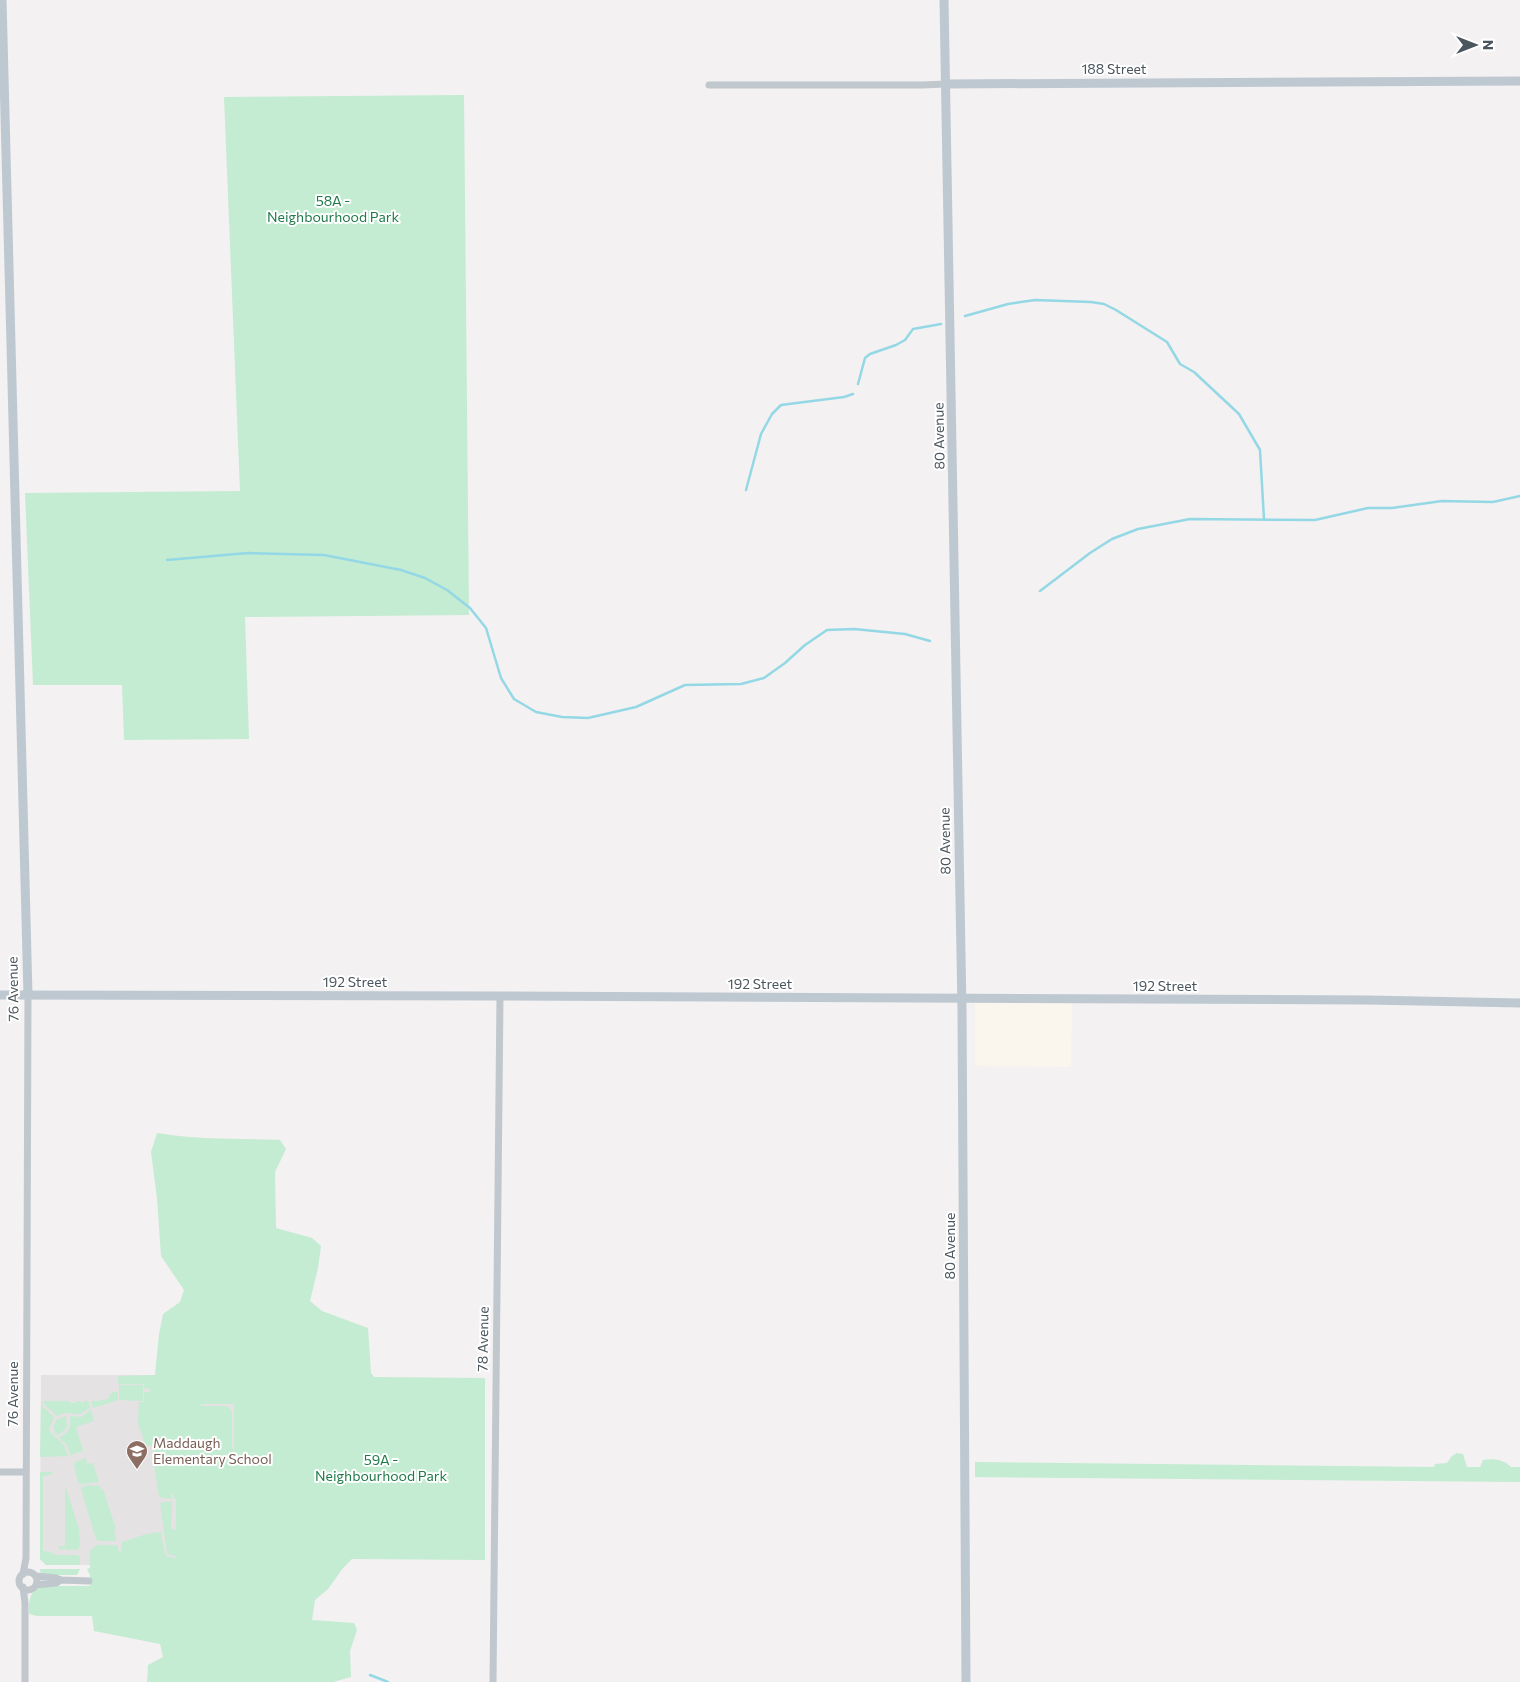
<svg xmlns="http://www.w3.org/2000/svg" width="1520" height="1682" viewBox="0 0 1520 1682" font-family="Commissioner,sans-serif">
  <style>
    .commercial { fill: #fbf6ed }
    .education { fill: #e4e2e2 }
    .green { fill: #c3ecd2; fill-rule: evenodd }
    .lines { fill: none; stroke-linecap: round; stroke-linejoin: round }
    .stream { stroke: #94d8e6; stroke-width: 2.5 }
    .street { stroke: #c0c8ce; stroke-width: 7 }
    .secondary { stroke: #bec8d1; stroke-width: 9 }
    .labels { text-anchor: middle; stroke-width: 4; stroke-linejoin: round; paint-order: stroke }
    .street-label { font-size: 14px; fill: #4a555d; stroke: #fff }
    .park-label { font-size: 14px; fill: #1f7a49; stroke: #fff }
    .education-label { font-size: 14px; fill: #785e54; stroke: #fff; text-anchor: start }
  </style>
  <rect width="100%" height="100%" fill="#f3f1f1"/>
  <path class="commercial" d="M975 1000 1072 1001 1071 1067 975 1066Z"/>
  <path class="education" d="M41 1375H200L234 1404V1565H46L40 1559Z"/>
  <path class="green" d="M464 95 469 615 245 617 249 739 124 740 122 685H33L25 493 240 491 224 97Z
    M157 1133C197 1140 239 1138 280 1140L286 1149 275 1172 276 1228 312 1238 321 1246 318 1268 310 1301 322 1311 368 1328 371 1373 374 1377 485 1378V1560L352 1559 343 1568 328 1589 315 1600 312 1620 354 1623 357 1630 350 1651 351 1677 333 1682H147L148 1665 163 1657 160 1644 94 1631 92 1616H37L29 1614C28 1590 35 1586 57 1586 68 1586 79 1586 90 1586V1575L87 1569 90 1568V1551L96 1545H117L119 1551 121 1552 122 1542 146 1534 161 1532 164 1550 167 1557 176 1558V1556L170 1555 167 1553 160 1503 172 1501 171 1526V1529L174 1530 176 1529V1499H174L173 1493 171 1494V1499L162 1498 159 1496 154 1465V1449H200L201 1446H146L138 1424 139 1402H144V1392H150V1389L144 1388V1384H118V1376L155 1375 159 1334 163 1314 180 1302 184 1290 161 1256 157 1198 151 1152ZM201 1404H234V1449H232V1411L227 1406H201Z
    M119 1385H143V1401L119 1400Z
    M114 1392H118V1400L93 1408 91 1401H99L110 1398 109 1395Z
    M41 1401 43 1407 54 1417 50 1427V1432L64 1445 68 1456 40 1457Z
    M43 1401H70V1403H75L77 1401H81V1403H83L84 1401H88L90 1408 80 1414 64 1413 57 1416 45 1405Z
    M91 1410 94 1421 76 1427 83 1451 70 1455 67 1445 59 1438C70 1431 71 1428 70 1416L81 1417Z
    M66 1416 67 1427 60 1434 56 1435 53 1428 56 1420Z
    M1457 1453 1463 1454 1467 1467H1480L1483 1460C1493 1458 1505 1460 1511 1467H1520V1482L975 1477V1462L1434 1467 1435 1464 1447 1463 1452 1456Z
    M86 1458 87 1464 93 1463 99 1482 80 1484 78 1482 74 1465 77 1461Z
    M40 1472H51L53 1474 43 1476V1551L50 1552 56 1555H77L80 1557V1565H46L40 1559Z
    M65 1485 79 1529 80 1547 77 1550 59 1549V1546H65Z
    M87 1485 93 1486 99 1485 101 1490 103 1489 116 1529 114 1530 116 1539 115 1541H99L96 1539 81 1489 82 1487Z
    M40 1569H80L77 1575H41Z"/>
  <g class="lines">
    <path class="stream" d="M965 316 1008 304 1035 300 1091 302 1104 304 1116 310 1167 342 1180 364 1194 372 1239 414 1260 450 1264 519
      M858 384 865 358 870 354 896 345 905 340 913 329 941 324
      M746 490 761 434 772 414 781 405 844 397 853 394
      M167 560 248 553 324 555 401 570 425 578 447 590 470 608 486 628 501 678 514 699 536 712 562 717 588 718 636 707 685 685 741 684 764 678 785 663 805 645 827 630 854 629 905 634 930 641
      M1040 591 1090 553 1112 539 1138 529 1190 519 1315 520 1368 508H1392L1442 501 1493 502 1520 496
      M370 1675 388 1682"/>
    <path class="street" d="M709 85H922L946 84
      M0 1472H26
      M19 1581a9 9 0 1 1 18 0a9 9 0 1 1-18 0Z
      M23 1574 26 1558 28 995
      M36 1576 56 1578 61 1580 89 1581
      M36 1585 56 1583 61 1580
      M23 1587 25 1603V1682
      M493 1682 500 996"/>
    <path class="secondary" d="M2 0 28 995
      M944 0 962 1010 966 1682
      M946 84 1520 81
      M0 995 500 996 1368 1000 1520 1003"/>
  </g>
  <defs>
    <g id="school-pin" transform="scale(1.125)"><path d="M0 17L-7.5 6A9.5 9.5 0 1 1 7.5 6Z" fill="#8d6e63" stroke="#fff"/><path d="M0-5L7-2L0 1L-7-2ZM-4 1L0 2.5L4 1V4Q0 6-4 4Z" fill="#fff"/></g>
  </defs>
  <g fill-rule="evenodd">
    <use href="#school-pin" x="137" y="1451"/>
  </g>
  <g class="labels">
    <g class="street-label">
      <text x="1114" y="74">188 Street</text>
      <text transform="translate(939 436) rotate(-91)" y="5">80 Avenue</text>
      <text transform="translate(945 841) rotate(-91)" y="5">80 Avenue</text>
      <text x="355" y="987">192 Street</text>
      <text x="760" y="989">192 Street</text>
      <text x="1165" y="991">192 Street</text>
      <text transform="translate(13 989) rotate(-91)" y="5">76 Avenue</text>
      <text transform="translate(950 1246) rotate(-90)" y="5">80 Avenue</text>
      <text transform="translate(483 1339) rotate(-89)" y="5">78 Avenue</text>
      <text transform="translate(13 1394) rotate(-90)" y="5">76 Avenue</text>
    </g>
    <g class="park-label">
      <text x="333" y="206">58A -<tspan x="333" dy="16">Neighbourhood Park</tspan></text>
      <text x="381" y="1465">59A -<tspan x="381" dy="16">Neighbourhood Park</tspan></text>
    </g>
    <g class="education-label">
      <text x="153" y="1448">Maddaugh<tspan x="153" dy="16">Elementary School</tspan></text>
    </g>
  </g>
  <g transform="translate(1475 45) rotate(90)" stroke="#ffffff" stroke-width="4" paint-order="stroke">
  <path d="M0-4L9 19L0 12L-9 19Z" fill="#4a555d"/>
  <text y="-8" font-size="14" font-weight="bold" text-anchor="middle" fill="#4a555d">N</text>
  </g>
</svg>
